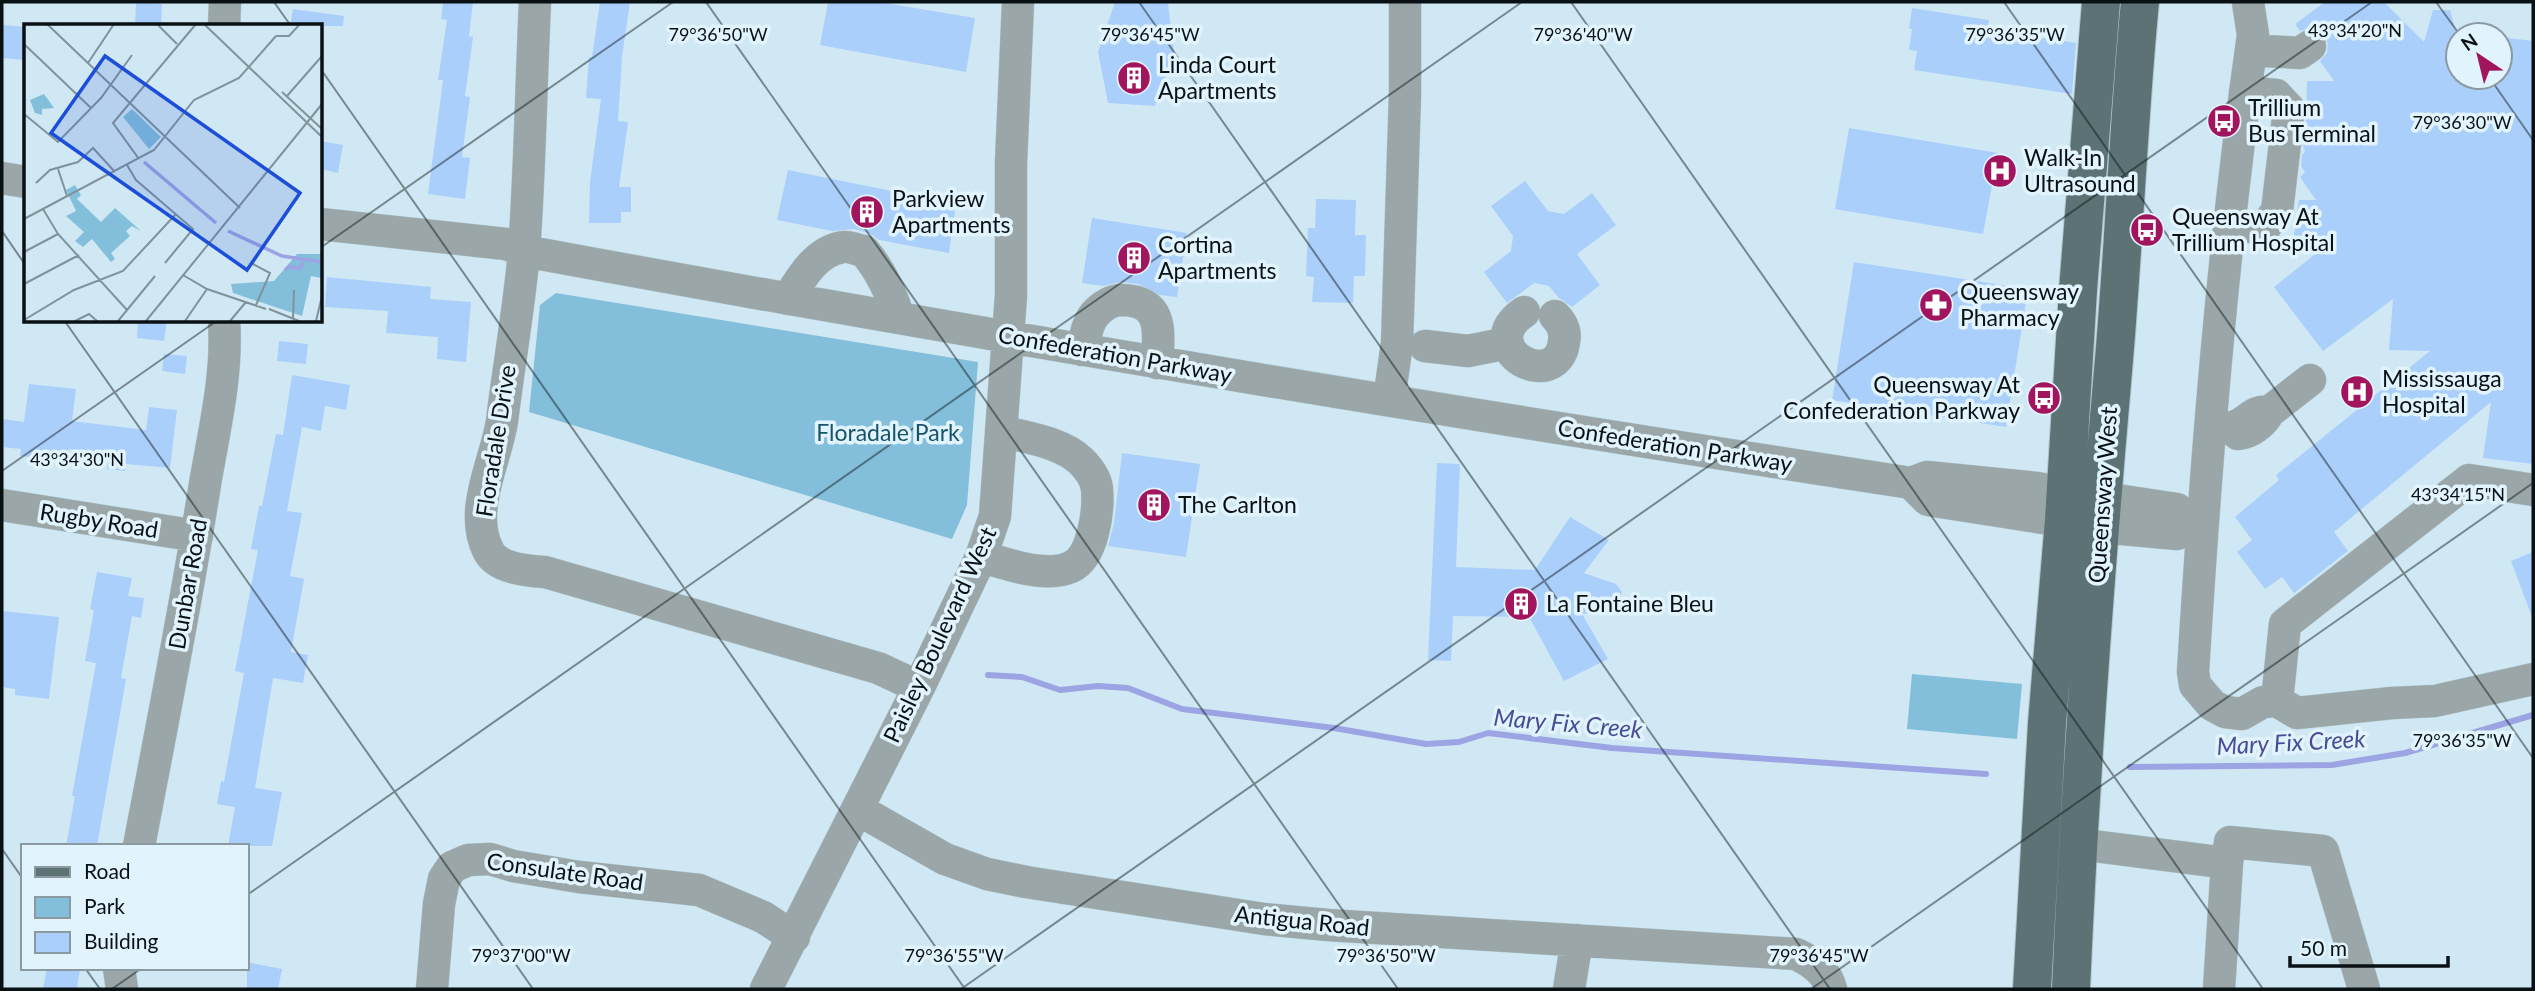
<svg xmlns="http://www.w3.org/2000/svg" width="2535" height="991" viewBox="0 0 2535 991" font-family="Lato,sans-serif">
  <style>
    .green { fill: #83bfdb }
    .lines { fill: none; stroke-linecap: round; stroke-linejoin: round }
    .stream { stroke: #9da4e3; stroke-width: 6 }
    .building { fill: #abcffb }
    .minor-casing { stroke: #b0c6cf; stroke-width: 33 }
    .major-casing { stroke: #b0c6cf; stroke-width: 40 }
    .minor { stroke: #9aa6a7; stroke-width: 32 }
    .major { stroke: #5d7274; stroke-width: 38 }
    .ticks { fill: none; stroke: #091115; stroke-width: 2; stroke-opacity: 0.45 }
    .labels { text-anchor: middle; stroke-width: 7; stroke-linejoin: round; paint-order: stroke }
    .poi-label { font-size: 23px; fill: #091115; stroke: #e1f4fd; text-anchor: start }
    .street-label { font-size: 23px; fill: #091115; stroke: #e1f4fd }
    .park-label { font-size: 23px; fill: #16546c; stroke: #e1f4fd }
    .water-label { font-size: 24px; font-style: italic; fill: #494b97; stroke: #e1f4fd }
    .inset-river { fill: none; stroke: #9da4e3; stroke-width: 3.5 }
    .inset-road { fill: none; stroke: #80929a; stroke-width: 2 }
    .view { fill: #1d4ed8; fill-opacity: 0.15; stroke: #1d4ed8; stroke-width: 3.5 }
    .inset-edge { fill: none; stroke: #091115; stroke-width: 3.5 }
    .ticks-label { font-size: 18px; text-anchor: middle; fill: #091115; stroke: #e1f4fd; stroke-width: 7; stroke-linejoin: round; paint-order: stroke }
  </style>
  <rect width="100%" height="100%" fill="#d0e8f3"/>
  <path class="green" d="M556 293 978 362 967 505 952 539 529 412 540 305Z
    M1912 674 2022 684 2017 739 1907 729Z"/>
  <g class="lines">
    <path class="stream" d="M988 675 1022 677 1060 690 1098 686 1128 688 1182 709 1334 728 1426 744 1459 742 1488 733 1612 748 1986 774
      M2130 767 2332 765 2405 753 2533 715"/>
  </g>
  <path class="building" d="M136 2 162 4 161 26H135Z
    M443 2H473L469 36 473 37 465 96 470 97 462 157 470 158 465 199 428 194 443 80H438L447 20 441 19Z
    M600 2H630L622 57 618 121 628 122 619 187H631V212H621V223H589L590 182 601 99 586 98 589 57H592Z
    M828 2H879L975 18 966 72 820 45Z
    M1115 2 1168 3 1174 53 1155 106 1108 103 1098 52Z
    M2325 2H2384L2424 42 2433 10H2450L2456 32H2458V77H2500V37L2533 41V464L2483 458 2491 402 2334 532 2348 551 2294 593 2282 577 2265 589 2237 552 2252 540 2235 517 2279 480 2276 475 2430 351 2389 350 2393 299 2323 351 2274 287 2324 247 2293 242 2299 200H2316L2300 177 2305 172 2301 166 2302 155 2305 152 2303 145 2324 129 2306 126 2307 81H2334L2320 61 2327 53 2328 44 2325 36 2317 29 2308 28 2300 31 2295 24Z
    M1912 8 1989 20 1987 30 2076 43 2072 94 1914 70 1917 51 1909 50 1912 29H1909Z
    M293 9 344 16 343 26H290Z
    M2 25 26 27 24 60 2 58Z
    M1849 128 1998 153 1983 234 1835 209Z
    M320 141 343 145 338 173 320 169Z
    M788 170 956 204 949 253 879 240 869 233 854 229 832 231 777 220Z
    M1525 181 1548 211 1564 214 1592 193 1616 225 1577 254 1600 285 1572 307 1559 298 1549 286 1534 283 1507 303 1484 272 1511 251 1513 236 1491 206Z
    M1316 199 1356 200 1355 235H1366L1365 276H1354L1353 303 1312 302 1314 277 1306 276 1308 228H1315Z
    M1092 218 1187 233 1177 297 1160 295 1138 284 1121 282 1103 286 1082 283Z
    M1854 262 2028 289 2006 427 1832 400Z
    M327 277 431 287 430 299 471 302 466 362 437 359 438 337 386 333 388 311 325 307Z
    M138 320H167L164 341 137 338Z
    M279 341 308 344 306 364 277 361Z
    M164 354 187 356 185 374 162 371Z
    M292 375 350 385 346 410 325 406 321 431 302 427 287 511 302 513 290 576 304 579 291 652 308 655 303 683 273 678 255 788 282 792 272 846H228L235 807 217 804 221 781 224 782 244 673 235 671 258 550 251 549 259 506H262L276 434 283 435Z
    M29 384 76 389 72 421 146 430 149 407 177 410 170 468 126 464 125 471 107 469 109 453 69 449 67 461 20 456 21 449 2 447V419L24 422Z
    M1122 453 1200 464 1186 557 1108 546 1114 523Z
    M1437 463 1460 464 1456 567 1535 570 1570 517 1609 540 1584 573 1616 584 1622 592 1620 602 1612 610 1582 614 1608 659 1564 681 1529 617 1453 616 1451 661 1428 660Z
    M2533 552V617H2532L2511 561Z
    M97 572 132 578 128 596 144 598 141 618 132 616 121 678 126 679 97 846H66L75 796H72L96 663 85 661 94 610 90 609Z
    M2 611 59 617 49 699 15 695V689L2 687Z
    M247 962 282 969 278 989H247Z
    M47 968H80L77 989H43Z"/>
  <g class="lines">
    <g class="minor-casing">
      <path id="minor" d="M535 2C531 85 530 169 524 252 519 308 509 364 502 421 496 461 468 510 488 550 496 568 527 571 545 572L878 668 919 687
        M2248 2 2253 35C2223 246 2206 459 2193 672L2195 685 2212 705 2225 712 2242 714 2263 702 2277 701 2297 713 2392 703 2435 701 2533 679
        M224 26 225 2
        M2251 50 2300 53 2310 46
        M2 178 26 182
        M320 224 506 244 524 251C985 336 1447 412 1911 483L1927 477 2037 488 2177 509 2190 522
        M2230 227H2265L2277 211 2289 109 2276 95 2245 92
        M788 299C801 278 816 251 843 247 849 246 858 250 864 251 881 271 891 292 899 318
        M1524 312C1471 349 1557 395 1564 342 1566 332 1562 323 1555 316
        M1425 346 1468 351 1508 343
        M1082 350C1085 339 1087 323 1095 314 1102 306 1112 300 1122 300 1164 301 1159 332 1157 363
        M1389 400 1397 343 1405 94V2
        M2269 412 2310 380
        M2210 428C2217 428 2226 429 2233 427 2248 423 2253 409 2269 412 2263 423 2251 433 2238 434L2232 428
        M1911 483 1928 500 2100 527 2177 534 2190 522 2202 520
        M2 505 197 536
        M981 557C1007 563 1044 579 1071 567 1093 557 1099 511 1097 489 1096 479 1088 468 1081 461 1061 442 1027 438 1001 431
        M2277 701 2285 624 2469 480 2533 490
        M859 810 945 859 987 874 1026 882 1264 919 1328 925 1796 954C1811 961 1827 972 1831 989
        M2078 844 2227 863 2230 842 2323 851 2364 989
        M139 846C162 725 186 605 205 484 214 431 228 374 224 320
        M119 968 122 989
        M432 989 439 904 444 879 452 867 468 860 490 859 513 866 579 877 699 890 763 917 794 937
        M766 989 919 687 981 557 995 516 1011 295V163L1018 2
        M1569 989 1577 940
        M2219 989 2227 863"/>
    </g>
    <g class="major-casing">
      <path id="major" d="M2032 989 2047 723 2064 520 2078 290 2101 2
        M2071 989C2080 783 2095 577 2113 371 2124 248 2128 125 2140 2"/>
    </g>
    <use href="#minor" class="minor"/>
    <use href="#major" class="major"/>
  </g>
  <path class="ticks" d="M274 2 291 26M706 2 1398 989M1139 2 1830 989M1571 2 2263 989M2004 2 2533 758M2436 2 2460 35M320 68 965 989M2489 77 2533 140M2 231 26 266M320 248 673 2M64 320 533 989M2 471 218 320M2 849 23 879M247 895 1522 2M85 968 100 989M112 989 142 968M961 989 2372 2M1811 989 2533 483"/>
  <defs>
    <g id="building-disc" transform="scale(1.75)"><circle r="9.5" fill="#a1155f" stroke="#e1f4fd"/><path d="M-4-6H4V6H1V3H-1V6H-4ZM-2.5-4.3h1.7v1.8h-1.7ZM.8-4.3h1.7v1.8H.8ZM-2.5-1h1.7V.8h-1.7ZM.8-1h1.7V.8H.8Z" fill="#fff"/></g>
    <g id="bus-disc" transform="scale(1.75)"><circle r="9.5" fill="#a1155f" stroke="#e1f4fd"/><path d="M-5-6H5V4H4V6H2V4H-2V6H-4V4H-5ZM-3.5-4V0h7V-4ZM-3.5 1.2v1.5H-2V1.2ZM2 1.2v1.5H3.5V1.2Z" fill="#fff"/></g>
    <g id="hospital-disc" transform="scale(1.75)"><circle r="9.5" fill="#a1155f" stroke="#e1f4fd"/><path d="M-5-5h3v3.5h4V-5h3V5h-3V1.5h-4V5h-3Z" fill="#fff"/></g>
    <g id="pharmacy-disc" transform="scale(1.75)"><circle r="9.5" fill="#a1155f" stroke="#e1f4fd"/><path d="M-2-6h4v4h4v4h-4v4h-4v-4h-4v-4h4Z" fill="#fff"/></g>
  </defs>
  <g fill-rule="evenodd">
    <use href="#building-disc" x="1134" y="78"/>
    <use href="#bus-disc" x="2224" y="121"/>
    <use href="#hospital-disc" x="2000" y="171"/>
    <use href="#building-disc" x="867" y="212"/>
    <use href="#bus-disc" x="2147" y="230"/>
    <use href="#building-disc" x="1134" y="258"/>
    <use href="#pharmacy-disc" x="1936" y="305"/>
    <use href="#hospital-disc" x="2357" y="392"/>
    <use href="#bus-disc" x="2044" y="398"/>
    <use href="#building-disc" x="1154" y="505"/>
    <use href="#building-disc" x="1521" y="604"/>
  </g>
  <g class="labels">
    <g class="poi-label">
      <text x="1158" y="73">Linda Court<tspan x="1158" dy="26">Apartments</tspan></text>
      <text x="2248" y="116">Trillium<tspan x="2248" dy="26">Bus Terminal</tspan></text>
      <text x="2024" y="166">Walk-In<tspan x="2024" dy="26">Ultrasound</tspan></text>
      <text x="892" y="207">Parkview<tspan x="892" dy="26">Apartments</tspan></text>
      <text x="2172" y="225">Queensway At<tspan x="2172" dy="26">Trillium Hospital</tspan></text>
      <text x="1158" y="253">Cortina<tspan x="1158" dy="26">Apartments</tspan></text>
      <text x="1960" y="300">Queensway<tspan x="1960" dy="26">Pharmacy</tspan></text>
      <text x="2382" y="387">Mississauga<tspan x="2382" dy="26">Hospital</tspan></text>
      <text x="2020" y="393" text-anchor="end">Queensway At<tspan x="2020" dy="26">Confederation Parkway</tspan></text>
      <text x="1178" y="513">The Carlton</text>
      <text x="1546" y="612">La Fontaine Bleu</text>
    </g>
    <g class="street-label">
      <text transform="translate(1115 355) rotate(10)" y="8">Confederation Parkway</text>
      <text transform="translate(496 441) rotate(-81)" y="8">Floradale Drive</text>
      <text transform="translate(1675 446) rotate(9)" y="8">Confederation Parkway</text>
      <text transform="translate(2103 495) rotate(-86)" y="8">Queensway West</text>
      <text transform="translate(99 521) rotate(9)" y="8">Rugby Road</text>
      <text transform="translate(188 584) rotate(-80)" y="8">Dunbar Road</text>
      <text transform="translate(940 635) rotate(-65)" y="8">Paisley Boulevard West</text>
      <text transform="translate(565 872) rotate(8)" y="8">Consulate Road</text>
      <text transform="translate(1302 921) rotate(6)" y="8">Antigua Road</text>
    </g>
    <g class="park-label">
      <text x="888" y="441">Floradale Park</text>
    </g>
    <g class="water-label">
      <text transform="translate(1568 724) rotate(5)" y="8">Mary Fix Creek</text>
      <text transform="translate(2291 743) rotate(-3)" y="8">Mary Fix Creek</text>
    </g>
  </g>
  <g transform="translate(24 24)">
    <rect width="298" height="298" fill="#d0e8f3"/>
    <path d="M20 70 30 84 18 85V91L11 89 6 76ZM108 85 137 113 125 125 99 93ZM51 161 57 171 53 175 77 198 91 184 117 207 108 202 102 207 106 212 87 229 91 235 87 238 68 215 59 223 51 217 60 208 42 192 52 187 42 166ZM273 230H297V254L287 252 278 292 209 269 207 260 250 257Z" fill="#83bfdb"/>
    <path class="inset-river" d="M120 138 192 199M204 207 258 232 298 238M261 246 266 242 275 245 280 238"/>
    <path class="inset-road" d="M23 0 216 184M133 0 153 20M180 0 298 113M252 12H265L276 0M0 20 67 84M64 39 90 0M258 68 298 105M263 72 298 32M0 90 34 118 77 74 108 31M115 135 89 99 172 0M103 141 112 156 169 205 141 239M34 145 43 172M12 159 26 146 54 138 69 124 91 148M19 185 34 210 103 286M0 195 130 126 170 76 215 54 252 12M0 228 34 210M229 240 246 249 232 281M159 251 183 265 242 285M0 260 55 231M245 285 275 297M269 295 270 266M0 296 50 266 99 247 152 190M51 297 65 290 73 297M94 297 131 252M122 297 298 80M161 297 183 265M206 297 222 278M292 297 298 272"/>
    <path class="view" d="M81 32 276 169 223 246 27 109Z"/>
    <rect width="298" height="298" class="inset-edge"/>
  </g>
  <g class="ticks-label">
    <text x="2355" y="37">43°34'20"N</text>
    <text x="718" y="41">79°36'50"W</text>
    <text x="1150" y="41">79°36'45"W</text>
    <text x="1583" y="41">79°36'40"W</text>
    <text x="2015" y="41">79°36'35"W</text>
    <text x="2462" y="129">79°36'30"W</text>
    <text x="77" y="466">43°34'30"N</text>
    <text x="2458" y="501">43°34'15"N</text>
    <text x="2462" y="747">79°36'35"W</text>
    <text x="521" y="962">79°37'00"W</text>
    <text x="954" y="962">79°36'55"W</text>
    <text x="1386" y="962">79°36'50"W</text>
    <text x="1819" y="962">79°36'45"W</text>
  </g>
  <rect width="2535" height="991" fill="none" stroke="#091115" stroke-width="7"/>
  <rect x="21" y="844" width="228" height="126" fill="#e1f4fd" stroke="#8b99a0" stroke-width="2"/>
  <rect x="35" y="867" width="35" height="10" fill="#5d7274" stroke="#8b99a0" stroke-width="2"/>
  <text x="84" y="879" font-size="21" fill="#091115">Road</text>
  <rect x="35" y="897" width="35" height="21" fill="#83bfdb" stroke="#8b99a0" stroke-width="2"/>
  <text x="84" y="914" font-size="21" fill="#091115">Park</text>
  <rect x="35" y="932" width="35" height="21" fill="#abcffb" stroke="#8b99a0" stroke-width="2"/>
  <text x="84" y="949" font-size="21" fill="#091115">Building</text>
  <g transform="translate(2479 56) rotate(325)"><circle r="33" fill="#e1f4fd" stroke="#8b99a0" stroke-width="2"/>
  <path d="M0-5L12 26L0 18L-12 26Z" fill="#a1155f"/>
  <text y="-10" font-size="19" font-weight="bold" text-anchor="middle" fill="#091115">N</text>
  </g>
  <path d="M2290 956v10h158v-10" fill="none" stroke="#091115" stroke-width="3.5"/>
  <text x="2300" y="956" font-size="21" fill="#091115" stroke="#e1f4fd" stroke-width="5" paint-order="stroke">50 m</text>
</svg>
